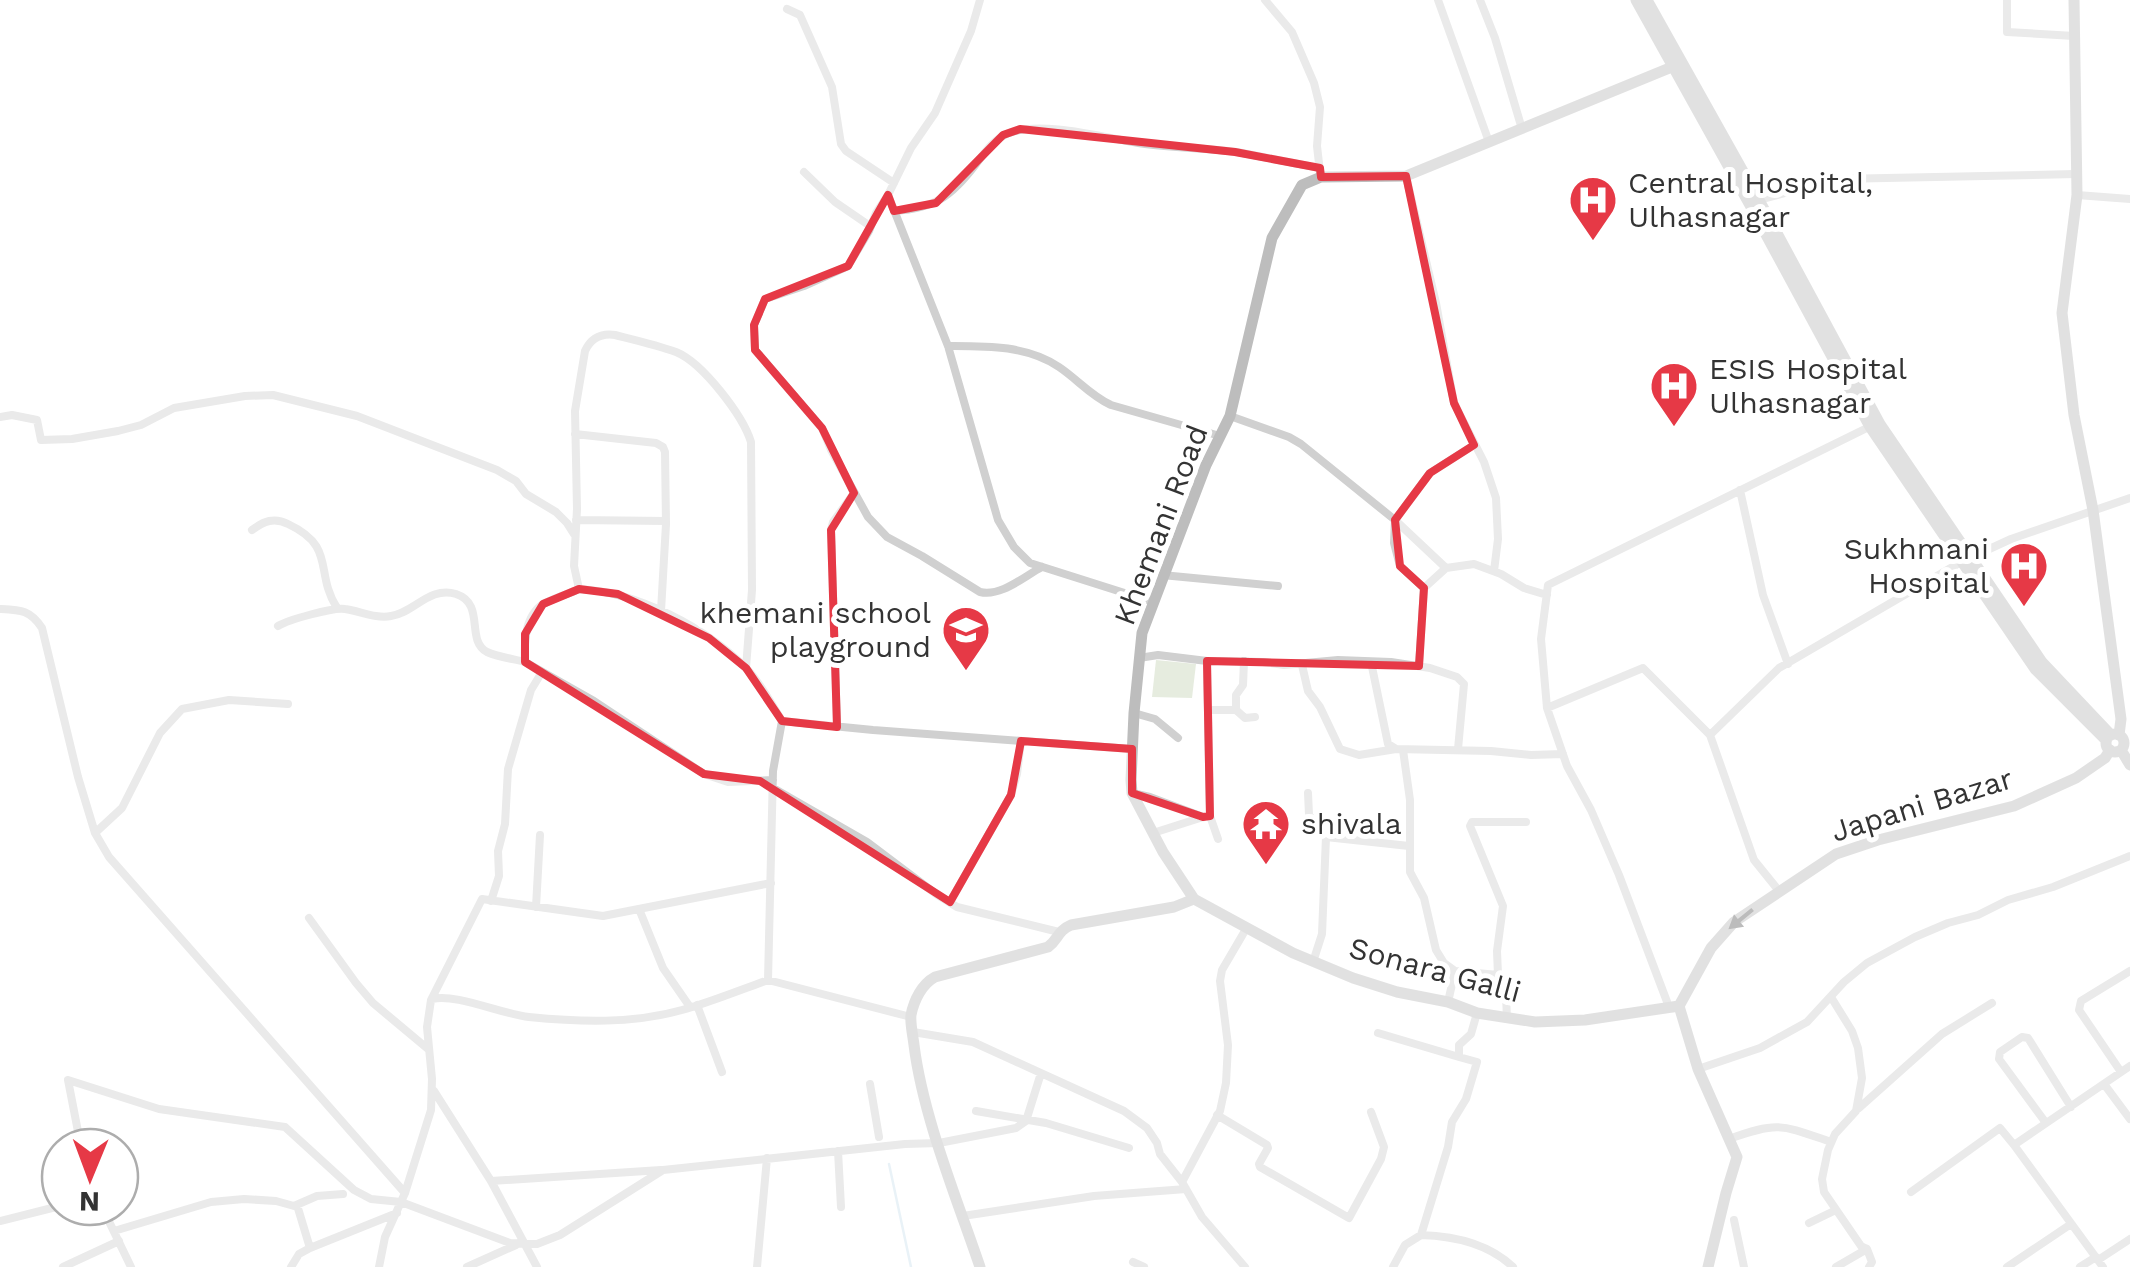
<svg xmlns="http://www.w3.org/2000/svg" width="2130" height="1267" viewBox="0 0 2130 1267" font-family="'Work Sans',sans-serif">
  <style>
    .green { fill: #e6ecdf }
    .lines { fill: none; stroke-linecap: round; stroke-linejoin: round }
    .stream { stroke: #cfe2ee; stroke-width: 2.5 }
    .street { stroke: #d0d0d0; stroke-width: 8 }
    .secondary { stroke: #bdbdbd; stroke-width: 11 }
    .oneway { fill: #6a6a6a }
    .marked { fill: none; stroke: #e63946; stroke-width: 8; stroke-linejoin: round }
    .labels { text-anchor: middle; stroke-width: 10; stroke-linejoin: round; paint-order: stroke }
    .poi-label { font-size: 30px; fill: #333; stroke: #fff; text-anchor: start }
    .street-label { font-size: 30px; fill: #333; stroke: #fff }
  </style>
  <rect width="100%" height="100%" fill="#fff"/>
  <path class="green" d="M1156 660 1196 664 1192 698 1152 697Z"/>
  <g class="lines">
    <path class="stream" d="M889 1164 911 1267"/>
    <path class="street" d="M980 0 971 31 935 113 911 148 888 195 948 346 998 520 1014 547 1030 563 1153 602
      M1265 0 1292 32 1314 83 1320 107 1317 146 1320 172
      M1438 0 1489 142
      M1480 0 1495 38 1522 129
      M2007 0V32L2074 36
      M787 9 800 15 832 87 841 144 846 151 894 183
      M804 172 835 202 870 226
      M1406 176 1436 303 1454 403 1484 462 1496 498 1498 539 1494 571
      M888 195 876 213 869 231 848 266 804 286 765 299 754 325 755 350 822 428 831 450 868 517 887 537 922 556 980 592C1001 597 1023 577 1042 567
      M2077 195 2130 199
      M1759 200 1837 179 2076 174
      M894 211C935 208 951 197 976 164 985 152 995 138 1009 133 1043 120 1109 139 1145 144 1176 148 1206 148 1237 152 1264 157 1292 163 1320 168
      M948 346C985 346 1027 345 1059 367 1077 379 1091 396 1111 405L1220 436
      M1230 416 1289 437 1301 444 1395 520 1446 568
      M0 417 12 415 37 420 41 440 72 439 118 431 141 425 174 408 245 396 273 395 357 416 497 470 516 481 526 494 556 512 567 523 574 534
      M575 434 656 443 663 447 665 452 666 524 661 611
      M1740 490 1763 595 1788 664
      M576 520 666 521
      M252 530C264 521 274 517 288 524 337 547 314 572 337 608
      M1162 575 1278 586
      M1424 588 1400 566 1394 543 1395 520 1430 473 1474 445
      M579 589C568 594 557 597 547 602 525 612 524 641 525 662L594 701 704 774 728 782 773 780
      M0 609C21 610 30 610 42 628L78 777 95 833 109 857 405 1193
      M278 626C288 620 333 607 345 609 360 611 376 619 391 616 414 613 429 586 456 594 486 604 465 640 487 652 498 657 514 659 525 662
      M1139 658 1158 655 1207 661 1263 662 1284 665 1338 660 1391 662 1430 668 1457 677 1464 684 1458 749
      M1207 661 1210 816 1218 839
      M1244 661 1243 685 1236 695V710L1245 718 1255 717
      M1371 662 1388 744 1396 749
      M1302 665 1308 691 1320 707 1340 749 1359 755 1396 749 1491 751 1531 755 1563 754
      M1419 666 1424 588 1446 568 1474 564 1501 574 1524 588 1547 595
      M746 668 752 590 751 442C743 416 703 363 676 352 657 345 635 340 615 335 601 333 591 338 585 351L575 411 577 509 574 566 579 589C638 592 705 627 747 669 761 684 771 703 782 721L873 730 1132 749
      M1547 708 1643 668 1710 735 1779 668 1961 562 2011 539 2130 498
      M1208 710H1236
      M1134 713 1155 719 1178 738
      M782 721 773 771 768 980 911 1017
      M837 727 831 530 833 522 854 493
      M1710 735 1754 860 1779 891
      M1403 750 1410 800V872L1424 898 1436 950 1444 963 1455 971 1498 975
      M773 788 867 842 936 894 957 907 1059 932
      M1132 793 1150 797 1203 817
      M1308 793 1309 815 1326 837 1322 934 1313 962
      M95 833 122 808 160 733 182 709 229 700 288 704
      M1153 833 1200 818
      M1326 837 1409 846
      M491 901 499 876 498 851 505 824 508 769 531 690 542 672
      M950 902 1011 795 1017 774 1021 741
      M536 907 540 835
      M639 909 663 968 690 1007
      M309 918 356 983 373 1003 428 1049
      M1831 997 1852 1031 1858 1048 1862 1078 1856 1111 1835 1134 1828 1150 1822 1179 1824 1192 1861 1246 1867 1249 1872 1262 1869 1267
      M432 999C456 993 501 1014 529 1017 580 1022 632 1024 682 1010 711 1002 740 990 768 980
      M1448 1002 1455 971
      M697 1005 722 1072
      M1669 1007 1619 875 1591 810 1567 766 1547 708 1541 639 1548 585 1871 426
      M1507 1019 1506 995 1498 975 1497 951 1503 906 1470 826 1472 822H1526
      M913 1032 973 1042 1124 1111 1147 1128 1157 1143 1160 1154 1182 1182 1202 1217 1245 1267
      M1378 1033 1459 1057
      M1698 1069 1760 1048 1807 1022 1844 982 1867 963 1915 937 1948 923 1978 915 2008 900 2053 887 2130 856
      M2121 1072 2079 1010 2081 1001 2130 971
      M870 1084 879 1137
      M2104 1084 2130 1119
      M434 1091 491 1181 537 1267
      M1859 1108 1942 1034 1992 1003
      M976 1111 1046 1123 1129 1148
      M1217 1115 1267 1145 1268 1148 1259 1164 1260 1167 1349 1218 1381 1159 1384 1147 1371 1112
      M2046 1123 1999 1059 2000 1052 2022 1037 2028 1038 2071 1107
      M1729 1139C1779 1121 1782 1125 1831 1142
      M81 1147 68 1080 159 1109 285 1127 354 1190 371 1199 401 1202 510 1243 537 1244 560 1235 663 1170 905 1144 939 1143 1016 1128 1026 1121 1041 1073
      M838 1151 841 1207
      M491 1181 661 1170
      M1182 1182 1220 1111 1226 1083 1228 1045 1220 981 1222 970 1246 929
      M1911 1192 2000 1128 2014 1145
      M297 1205 310 1248
      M102 1207 131 1267
      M963 1216 1094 1196 1186 1189
      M1734 1220 1744 1267
      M0 1221 60 1206
      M1809 1223 1836 1210
      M114 1231 211 1202 244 1199 276 1201 294 1206 317 1196 343 1194
      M1421 1235C1453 1236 1489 1244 1513 1267
      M2098 1260 2130 1239
      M1133 1262 1144 1267
      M63 1267 119 1241
      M291 1267 299 1254 310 1248 397 1213
      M379 1267 385 1237 405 1193 431 1110 432 1079 427 1027 431 1000 482 899 603 916 771 883
      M467 1267 516 1245
      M757 1267 767 1158
      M1393 1267 1405 1245 1421 1235 1448 1147 1452 1122 1466 1099 1477 1062 1459 1057V1045L1471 1034 1477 1013
      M1836 1267 1867 1249
      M2007 1267 2071 1224
      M2080 1267 2096 1257
      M2103 1267 2014 1145 2130 1066"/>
    <path class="secondary" d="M1636 0 1750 205 1870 427 2035 669 2106 740
      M1647 0 1759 200 1880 424 2042 662 2111 735
      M2074 0 2077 195 2062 313 2074 415 2093 510 2121 719 2119 735
      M2106 743a9 9 0 1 1 18 0a9 9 0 1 1-18 0Z
      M2121 750 2130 765
      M1679 1006 1585 1020 1535 1022 1477 1013 1448 1002 1397 992 1353 978 1293 953 1194 899 1163 852 1132 793 1131 780 1134 713 1142 633 1206 465 1230 416 1272 238 1302 185 1321 177 1406 176 1672 67 1681 61
      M1679 1006 1711 948 1734 922 1836 854 1878 840 2014 806 2076 778 2105 758 2110 750
      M1679 1006 1698 1069 1737 1157 1726 1193 1708 1267
      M980 1267C957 1199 923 1117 914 1045 913 1036 910 1024 911 1015 914 1000 922 984 935 977L1048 947C1059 939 1057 931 1071 925L1174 907 1194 899"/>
  </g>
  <defs><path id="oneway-solid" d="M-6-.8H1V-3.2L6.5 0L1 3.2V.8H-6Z" transform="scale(2.5)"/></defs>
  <use class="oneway" href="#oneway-solid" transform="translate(1741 919) rotate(141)"/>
  <path d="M0 0H2130V1267H0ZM1020 129 1235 152 1320 168 1321 177 1406 176 1454 403 1474 445 1430 473 1395 520 1400 566 1424 588 1419 666 1207 661 1210 816 1203 817 1132 793V749L1021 741 1011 795 950 902 760 781 704 774 525 662V634L543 604 579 589 618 594 709 638 746 668 782 721 837 727 831 530 854 493 822 428 755 350 754 325 765 299 848 266 888 195 894 211 936 203 1003 135Z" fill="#fff" fill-opacity=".55" fill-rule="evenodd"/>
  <path class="marked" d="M1020 129 1235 152 1320 168 1321 177 1406 176 1454 403 1474 445 1430 473 1395 520 1400 566 1424 588 1419 666 1207 661 1210 816 1203 817 1132 793V749L1021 741 1011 795 950 902 760 781 704 774 525 662V634L543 604 579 589 618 594 709 638 746 668 782 721 837 727 831 530 854 493 822 428 755 350 754 325 765 299 848 266 888 195 894 211 936 203 1003 135Z"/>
  <defs>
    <g id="hospital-pin" transform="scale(2.5)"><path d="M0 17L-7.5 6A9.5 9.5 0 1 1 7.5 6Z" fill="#e63946" stroke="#fff"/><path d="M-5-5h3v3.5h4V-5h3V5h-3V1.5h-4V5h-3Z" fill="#fff"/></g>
    <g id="school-pin" transform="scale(2.5)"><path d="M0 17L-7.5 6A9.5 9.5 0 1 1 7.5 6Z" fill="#e63946" stroke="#fff"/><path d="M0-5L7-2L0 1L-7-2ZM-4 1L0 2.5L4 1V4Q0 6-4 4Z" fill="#fff"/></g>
    <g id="temple-pin" transform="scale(2.5)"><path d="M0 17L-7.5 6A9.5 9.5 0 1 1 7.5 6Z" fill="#e63946" stroke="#fff"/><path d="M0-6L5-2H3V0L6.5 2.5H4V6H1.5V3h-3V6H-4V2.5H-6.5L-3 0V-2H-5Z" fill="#fff"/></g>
  </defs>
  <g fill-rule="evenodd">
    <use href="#hospital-pin" x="1593" y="200"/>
    <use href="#hospital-pin" x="1674" y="386"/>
    <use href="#hospital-pin" x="2024" y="566"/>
    <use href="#school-pin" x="966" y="630"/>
    <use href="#temple-pin" x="1266" y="824"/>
  </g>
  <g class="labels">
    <g class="poi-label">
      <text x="1628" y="193">Central Hospital,<tspan x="1628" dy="34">Ulhasnagar</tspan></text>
      <text x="1709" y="379">ESIS Hospital<tspan x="1709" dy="34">Ulhasnagar</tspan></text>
      <text x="1989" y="559" text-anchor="end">Sukhmani<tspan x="1989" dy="34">Hospital</tspan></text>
      <text x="931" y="623" text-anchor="end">khemani school<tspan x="931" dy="34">playground</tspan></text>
      <text x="1301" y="834">shivala</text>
    </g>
    <g class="street-label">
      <text transform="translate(1161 525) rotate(-69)" y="10">Khemani Road</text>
      <text transform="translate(1922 805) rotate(-17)" y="10">Japani Bazar</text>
      <text transform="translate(1435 970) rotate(15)" y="10">Sonara Galli</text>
    </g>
  </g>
  <g transform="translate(90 1177) rotate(181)"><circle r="48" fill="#ffffff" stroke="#adadad" stroke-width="2.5"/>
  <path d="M0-8L18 38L0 25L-18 38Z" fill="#e63946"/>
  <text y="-15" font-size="28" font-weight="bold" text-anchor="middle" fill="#333333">N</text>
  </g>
</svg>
